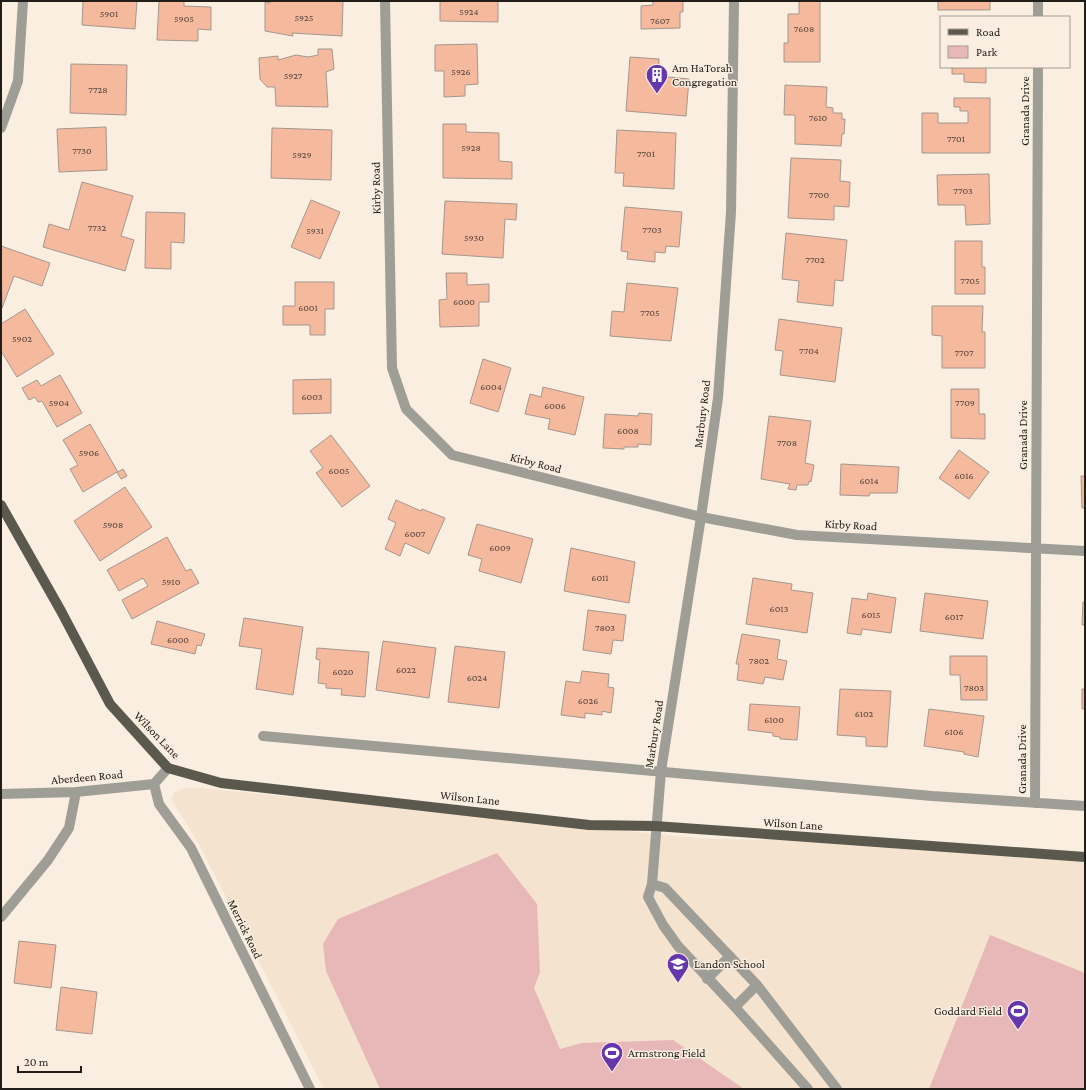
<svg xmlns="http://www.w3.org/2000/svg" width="1086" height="1090" viewBox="0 0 1086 1090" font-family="'Crimson Pro',serif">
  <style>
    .built { fill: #f3e3cf }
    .green { fill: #e8b7b7 }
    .building { fill: #f5b99e; stroke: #a6968e }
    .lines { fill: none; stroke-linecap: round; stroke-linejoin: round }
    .minor { stroke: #9e9d96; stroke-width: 10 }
    .major { stroke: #5b594d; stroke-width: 10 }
    .labels { text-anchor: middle; stroke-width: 3; stroke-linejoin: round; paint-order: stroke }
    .number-label { font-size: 10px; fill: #56443a }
    .poi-label { font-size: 12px; fill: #211d18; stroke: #f9eee0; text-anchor: start }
    .street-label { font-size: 12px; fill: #211d18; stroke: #f9eee0 }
  </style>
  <rect width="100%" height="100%" fill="#f9eee0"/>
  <path class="built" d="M186 788H201L708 839 841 841 1085 857V1089H324L200 846 172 800 174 792Z"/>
  <path class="green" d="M497 853 537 904 540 972 534 988 560 1049 582 1043 673 1040 744 1089H380L326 971 323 944 338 919Z
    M990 935 1085 973V1089H929Z"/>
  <path class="building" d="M83 1H137L135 29 82 25Z
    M159 1H184V6L211 7V30L198 29V41L157 40Z
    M270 1H343L342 36 292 33 293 36 265 31V2L270 3Z
    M440 1H498V22L440 21Z
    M653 1H683V12H680V28L641 29V6L653 5Z
    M799 1H820V62H784V43H788V14H799Z
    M938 1H990V10H938Z
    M477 44 478 84 465 85V96L444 97V71H435V45Z
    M318 49H332L334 69 326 72 328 107 276 106 275 87H267L260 79 259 58 278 56V60L296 55 308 57 318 55Z
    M630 57 659 59 658 76 689 79 686 116 626 111Z
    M71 64 127 65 126 115 70 113Z
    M952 67H986V83L964 82V74H952Z
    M785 85 827 87 826 107 833 108V113H842V119H845L844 134H842L841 146 795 144V115H784Z
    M954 98H990V153H922V113H938V123H968V111H960V107H954Z
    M443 124H466V132L499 133V161L512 162V179L443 178Z
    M106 127 107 170 59 172 57 129Z
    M272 128 332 130 331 180 271 178Z
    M617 130 676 133 674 189 623 186 624 173H615Z
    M791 158 841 160 840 181 850 182 849 207 834 206V220L788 218Z
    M989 174 990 224 966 225 965 205H938L937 175Z
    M82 182 133 196 121 236 134 240 125 271 43 247 49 224 69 230Z
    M311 200 340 212 320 259 291 247Z
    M445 201 517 204 516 220 505 219 503 258 442 254Z
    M625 207 682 212 679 247 666 246 665 253 655 252V262L627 259 628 252 621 251Z
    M146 212 185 213 184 243 171 242V269L145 268Z
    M786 233 847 240 843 281 835 280 833 306 797 302 799 281 782 279Z
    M955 241H982V267H985V294H955Z
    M1 246 50 263 42 286 14 276 2 308Z
    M446 273H467V285L489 284V302H479V326L440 327 439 300 447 299Z
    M295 282H334V309H325V335H310V325H283V306H295Z
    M627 283 678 288 671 341 610 336 612 311 624 312Z
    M932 306H983L982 332H985V368H942V336L932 335Z
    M25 309 54 354 17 377 1 351V324Z
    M779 319 842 328 835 382 780 375 783 351 775 350Z
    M483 359 511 368 498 412 470 403Z
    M60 375 82 413 57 427 42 401 38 402 35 397 29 400 22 388 37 380 41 386Z
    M331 379V413L293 414V380Z
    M543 387 584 397 575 435 548 429 550 419 525 414 530 394 541 397Z
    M951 389H979V414H985V439L951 438Z
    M639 413 652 414 651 445 638 444V447H624V449L603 448 605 414 638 416Z
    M769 416 811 421 805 463 814 465 811 482 809 481 808 485H797L796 490 788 489 790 484 761 479Z
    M90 424 118 472 123 469 127 476 121 479 117 472 83 492 70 469 78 465 63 440Z
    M331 435 370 486 342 507 316 473 323 468 310 451Z
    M959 450 989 472 969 499 939 478Z
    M841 464 899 467 897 493H870L869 496 840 495Z
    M1081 476H1085V508H1082Z
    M125 487 152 527 100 561 74 521Z
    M396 500 421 511 422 509 445 518 429 554 405 543 400 556 385 549 396 523 388 519Z
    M477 524 533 539 521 583 479 571 482 559 468 555Z
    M167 537 186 571 191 569 199 583 132 619 122 600 148 586 143 578 119 591 107 570Z
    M571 548 635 562 629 603 564 591Z
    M753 578 792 584 791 590 813 593 807 633 746 624Z
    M868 593 896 598 891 633 862 629 861 635 847 633 852 598 867 600Z
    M925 593 988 601 983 639 920 631Z
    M1083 602H1085V625H1082Z
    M588 610 626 615 623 641 613 640 611 654 583 650Z
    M244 618 303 627 293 695 256 689 262 649 239 646Z
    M157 621 205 634 201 646 197 645 195 654 151 644Z
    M742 634 780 640 777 659 787 661 783 680 765 677 763 684 737 680 739 664H736Z
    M383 641 436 648 429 698 376 690Z
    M455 646 505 652 499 708 448 702Z
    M317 648 369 652 365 697 341 695 342 689 326 688V684L318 683 320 660 316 659Z
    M950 656H987V700H961L960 675H950Z
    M582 671 609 674 608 687 614 688 611 713 602 711V715L585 713V718L561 715 566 681 580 683Z
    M840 689 891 691 887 747 866 746V737L837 735Z
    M1082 689H1085V709H1082Z
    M750 704 800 707 797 740 780 739V737L773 736V733L748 730Z
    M929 709 984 716 978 757 964 754V752L924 746Z
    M19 941 56 945 51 988 14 983Z
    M61 987 97 992 92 1034 56 1030Z"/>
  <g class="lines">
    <path class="minor" d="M385 1 392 368 406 409 452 455 701 517 797 535 1085 551
      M734 1 731 212 718 398 701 517 661 771 652 884 648 897 663 925 678 946 735 1007 808 1089
      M1038 17V1
      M1 128 18 81 23 1
      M263 736 932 796 1085 806
      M154 784 159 804 191 848 310 1089
      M1 794 76 792 154 784 168 768
      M1035 803 1038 67
      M652 884 665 888 757 985 837 1089
      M1 917 48 860 69 828 76 792
      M707 979 730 956
      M735 1007 757 985"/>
    <path class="major" d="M1 505 61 611 110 704 168 768 221 783 589 825 655 826 1085 857"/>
  </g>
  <defs>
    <g id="building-pin" transform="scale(1.15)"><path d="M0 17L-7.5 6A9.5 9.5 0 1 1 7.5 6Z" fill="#6636ad" stroke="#f9eee0"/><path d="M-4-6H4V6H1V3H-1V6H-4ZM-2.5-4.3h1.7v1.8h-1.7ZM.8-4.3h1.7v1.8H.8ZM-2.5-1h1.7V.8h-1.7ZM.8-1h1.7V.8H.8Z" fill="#fff"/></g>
    <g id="school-pin" transform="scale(1.15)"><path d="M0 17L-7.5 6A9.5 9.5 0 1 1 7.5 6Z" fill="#6636ad" stroke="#f9eee0"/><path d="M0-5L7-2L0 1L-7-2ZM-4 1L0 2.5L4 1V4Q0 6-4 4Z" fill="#fff"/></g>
    <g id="stadium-pin" transform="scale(1.15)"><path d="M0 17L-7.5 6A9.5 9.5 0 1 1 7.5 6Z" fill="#6636ad" stroke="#f9eee0"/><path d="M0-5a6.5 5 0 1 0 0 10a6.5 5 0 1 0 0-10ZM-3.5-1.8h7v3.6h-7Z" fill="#fff"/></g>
  </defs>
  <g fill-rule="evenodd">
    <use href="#building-pin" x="657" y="75"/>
    <use href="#school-pin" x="678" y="964"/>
    <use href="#stadium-pin" x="1018" y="1011"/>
    <use href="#stadium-pin" x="612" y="1053"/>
  </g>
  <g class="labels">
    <g class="number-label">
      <text x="469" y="15">5924</text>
      <text x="109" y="17">5901</text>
      <text x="304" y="21">5925</text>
      <text x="184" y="22">5905</text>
      <text x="660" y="24">7607</text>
      <text x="804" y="32">7608</text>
      <text x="461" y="75">5926</text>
      <text x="293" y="79">5927</text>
      <text x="98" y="93">7728</text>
      <text x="818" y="121">7610</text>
      <text x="956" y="142">7701</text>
      <text x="471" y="151">5928</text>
      <text x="82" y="154">7730</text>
      <text x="646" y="157">7701</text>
      <text x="302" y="158">5929</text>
      <text x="963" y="194">7703</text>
      <text x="819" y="198">7700</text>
      <text x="97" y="231">7732</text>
      <text x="652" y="233">7703</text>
      <text x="315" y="234">5931</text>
      <text x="474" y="241">5930</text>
      <text x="815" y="263">7702</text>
      <text x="970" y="284">7705</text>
      <text x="464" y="305">6000</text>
      <text x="308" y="311">6001</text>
      <text x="650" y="316">7705</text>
      <text x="22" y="342">5902</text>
      <text x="809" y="354">7704</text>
      <text x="964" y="356">7707</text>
      <text x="491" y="390">6004</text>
      <text x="312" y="400">6003</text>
      <text x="59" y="406">5904</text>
      <text x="965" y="406">7709</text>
      <text x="555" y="409">6006</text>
      <text x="628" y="434">6008</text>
      <text x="787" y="446">7708</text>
      <text x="89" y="456">5906</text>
      <text x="339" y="474">6005</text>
      <text x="964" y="479">6016</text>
      <text x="869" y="484">6014</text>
      <text x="113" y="528">5908</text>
      <text x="415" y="537">6007</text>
      <text x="500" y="551">6009</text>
      <text x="600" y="581">6011</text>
      <text x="171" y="585">5910</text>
      <text x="779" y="612">6013</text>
      <text x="871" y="618">6015</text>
      <text x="954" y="620">6017</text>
      <text x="605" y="631">7803</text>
      <text x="178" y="643">6000</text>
      <text x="759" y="664">7802</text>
      <text x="406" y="673">6022</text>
      <text x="343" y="675">6020</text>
      <text x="477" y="681">6024</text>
      <text x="974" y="691">7803</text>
      <text x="588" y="704">6026</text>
      <text x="864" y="717">6102</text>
      <text x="774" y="723">6100</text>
      <text x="954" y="735">6106</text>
    </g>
    <g class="poi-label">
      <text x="672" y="72">Am HaTorah<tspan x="672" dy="14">Congregation</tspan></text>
      <text x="694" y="968">Landon School</text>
      <text x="1002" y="1015" text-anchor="end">Goddard Field</text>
      <text x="628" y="1057">Armstrong Field</text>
    </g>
    <g class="street-label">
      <text transform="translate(1025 111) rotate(-90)" y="4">Granada Drive</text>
      <text transform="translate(376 188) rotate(-91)" y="4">Kirby Road</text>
      <text transform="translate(702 414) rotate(-83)" y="4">Marbury Road</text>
      <text transform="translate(1023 435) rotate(-90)" y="4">Granada Drive</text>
      <text transform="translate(536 463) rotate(14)" y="4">Kirby Road</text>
      <text transform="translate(851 525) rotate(3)" y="4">Kirby Road</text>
      <text transform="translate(654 734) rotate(-81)" y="4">Marbury Road</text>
      <text transform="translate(157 735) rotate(46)" y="4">Wilson Lane</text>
      <text transform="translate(1022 759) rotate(-90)" y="4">Granada Drive</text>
      <text transform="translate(87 777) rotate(-5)" y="4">Aberdeen Road</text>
      <text transform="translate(470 798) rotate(6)" y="4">Wilson Lane</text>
      <text transform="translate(793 824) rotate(4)" y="4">Wilson Lane</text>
      <text transform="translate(245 929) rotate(64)" y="4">Merrick Road</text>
    </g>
  </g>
  <rect width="1086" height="1090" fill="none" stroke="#211d18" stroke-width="4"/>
  <rect x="940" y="16" width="130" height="52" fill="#f9eee0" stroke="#a39a90"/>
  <rect x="948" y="29" width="20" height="6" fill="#5b594d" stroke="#a39a90"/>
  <text x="976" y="36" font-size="12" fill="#211d18">Road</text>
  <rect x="948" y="46" width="20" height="12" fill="#e8b7b7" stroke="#a39a90"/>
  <text x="976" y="56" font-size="12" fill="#211d18">Park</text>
  <path d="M18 1066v6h63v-6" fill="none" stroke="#211d18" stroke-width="2"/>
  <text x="24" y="1066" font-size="12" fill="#211d18" stroke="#f9eee0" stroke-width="3" paint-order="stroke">20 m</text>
</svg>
